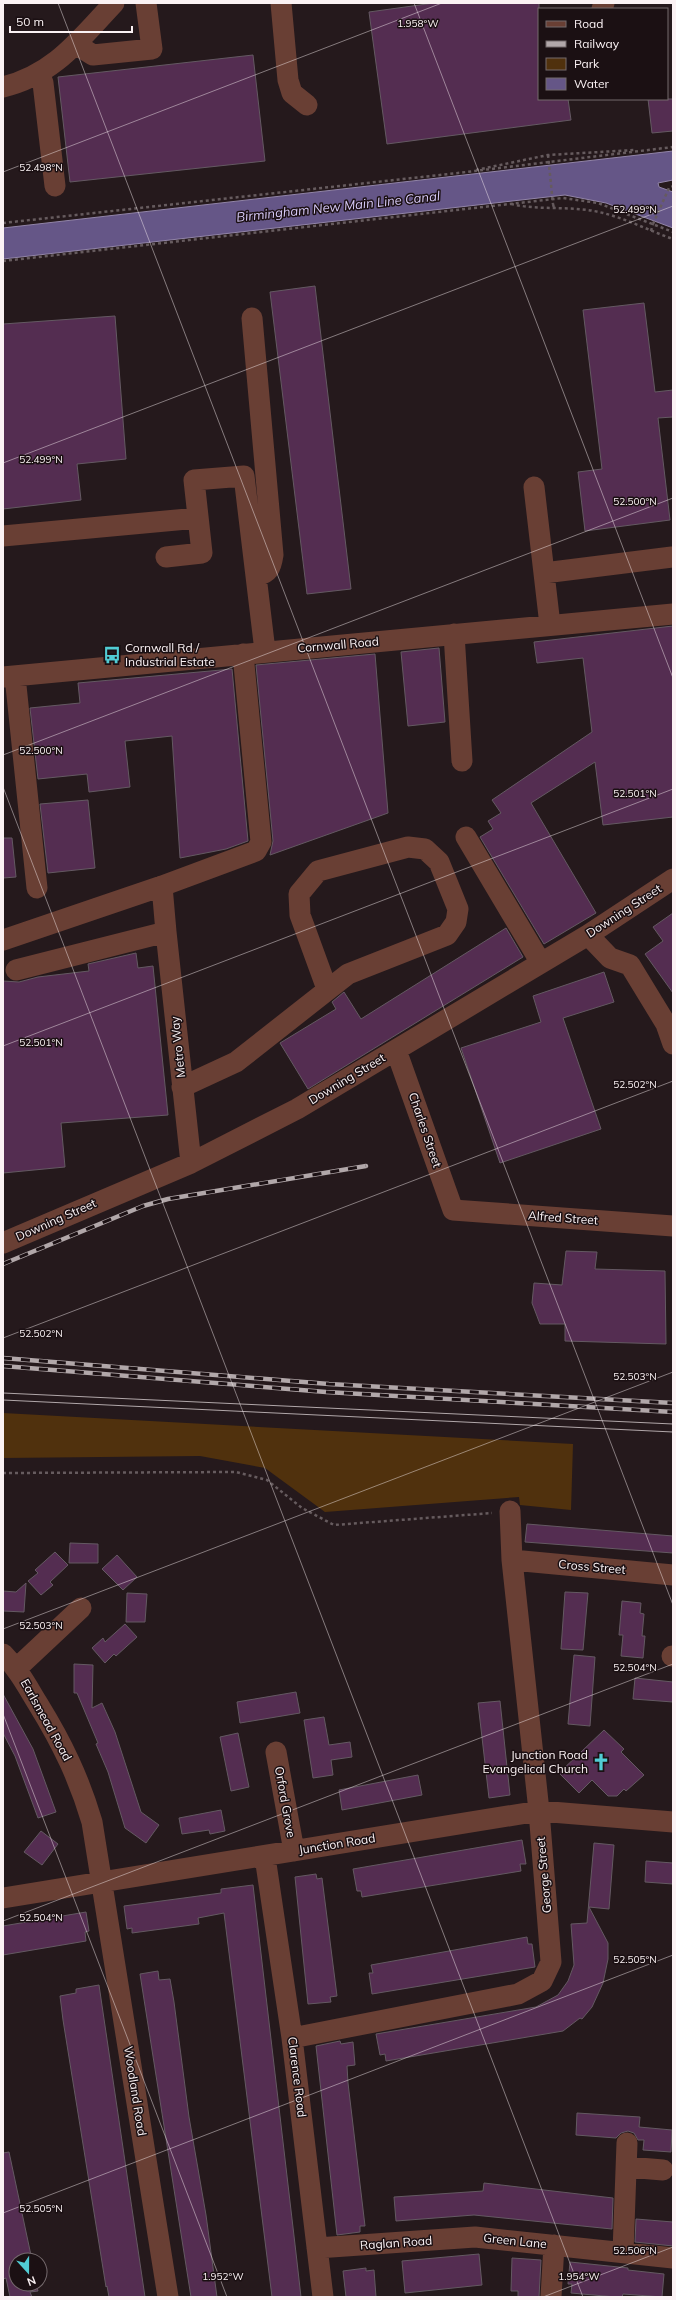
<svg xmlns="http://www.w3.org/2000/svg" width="676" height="2300" viewBox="0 0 676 2300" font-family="Mulish,sans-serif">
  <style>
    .green { fill: #50310d }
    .water { fill: #655687; stroke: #9285a8 }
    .building { fill: #542d51; stroke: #645962 }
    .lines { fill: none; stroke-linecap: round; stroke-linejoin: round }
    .path { stroke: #665b5e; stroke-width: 2.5; stroke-dasharray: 3 3; stroke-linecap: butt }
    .minor { stroke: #693f34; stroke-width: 21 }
    .tram { stroke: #b1a7a9; stroke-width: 1 }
    .rail-casing { stroke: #b1a7a9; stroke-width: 4.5 }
    .rail { stroke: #1b1013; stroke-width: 3; stroke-dasharray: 9; stroke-linecap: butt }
    .path-bridge { stroke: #665b5e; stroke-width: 2.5; stroke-dasharray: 3 3; stroke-linecap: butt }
    .ticks { fill: none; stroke: #fbf2f4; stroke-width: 1; stroke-opacity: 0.45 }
    .labels { text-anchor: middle; stroke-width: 3; stroke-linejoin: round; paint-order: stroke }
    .street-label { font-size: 12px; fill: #fbf2f4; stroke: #1b1013 }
    .poi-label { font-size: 12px; fill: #fbf2f4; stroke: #1b1013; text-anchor: start }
    .water-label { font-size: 13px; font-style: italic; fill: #d8cbf9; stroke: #1b1013 }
    .ticks-label { font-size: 10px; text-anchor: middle; fill: #fbf2f4; stroke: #1b1013; stroke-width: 3; stroke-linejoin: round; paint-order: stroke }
  </style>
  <rect width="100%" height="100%" fill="#25191c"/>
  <path class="green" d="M3 1413 573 1444 571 1510 520 1505 519 1497 325 1512 265 1468 200 1456 3 1458Z"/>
  <path class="water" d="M673 151V180L658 183 659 187 673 192V228L606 203 565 195 3 259V228Z"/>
  <path class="building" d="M434 3H539V99H568L571 120 387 144 369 12Z
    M253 55 265 161 70 182 58 77Z
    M648 99H673V131L652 133Z
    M315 286 351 589 307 594 270 292Z
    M644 303 655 392 673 390V417L658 418 670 520 585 531 578 472 602 469 583 310Z
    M115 316 126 459 77 464 81 500 3 509V324Z
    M673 626V817L603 825 595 762 531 803 596 913 544 944 480 837 493 829 488 821 501 813 492 800 592 732 583 658 537 663 534 642Z
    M439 648 445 722 408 726 401 652Z
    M375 654 388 813 270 855 273 841 256 665Z
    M232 669 248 841 226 849 180 858 172 736 125 741 130 787 89 792 87 774 38 779 30 708 80 703 78 683Z
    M88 800 95 868 48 873 40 804Z
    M3 838H12L16 877 3 878Z
    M673 913V993L645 954 663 941 653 927Z
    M506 928 523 957 308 1089 280 1043 336 1009 332 1002 344 992 361 1019Z
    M136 953 138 968 153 966 168 1115 61 1123 65 1167 3 1173V981L19 982 38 977 89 971 88 964Z
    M604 972 614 1002 563 1018 601 1129 500 1163 461 1048 541 1022 533 996Z
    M566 1251 597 1252 595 1269 665 1271 666 1344 565 1341V1324H540L532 1303 534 1283 562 1285Z
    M527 1524 673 1536V1553L525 1542Z
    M70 1543 98 1544V1563H69Z
    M55 1552 68 1565 50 1582 53 1585 41 1595 28 1581 38 1573 35 1570Z
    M117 1555 137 1577 123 1590 102 1569Z
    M26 1583 24 1612 3 1611V1591L16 1592Z
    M565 1592 588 1593 583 1650 561 1649Z
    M127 1593 147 1594 145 1622H126Z
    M622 1601 641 1603 640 1613 644 1614 642 1636H645L643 1658 621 1656 623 1635H619Z
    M125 1624 137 1637 116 1656 114 1654 105 1663 92 1648 103 1638 105 1642Z
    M574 1655 595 1657 590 1726 568 1724Z
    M74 1664 93 1665 92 1708 102 1703 115 1732 141 1812 159 1825 146 1843 125 1828 108 1772 96 1744 98 1743 77 1693H74Z
    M635 1678 673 1682V1702L633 1699Z
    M296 1692 300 1713 240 1723 237 1702Z
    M3 1694 33 1749 56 1812 38 1818 15 1756 3 1733Z
    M500 1701 510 1795 489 1798 478 1703Z
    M324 1717 329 1745 350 1742 352 1757 331 1760 333 1775 313 1778 304 1720Z
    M604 1730 624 1749 621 1752 644 1775 626 1791 624 1789 617 1796H608L592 1780 579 1793 559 1773Z
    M238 1733 249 1787 231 1791 220 1737Z
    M418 1775 422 1795 342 1810 339 1790Z
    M221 1810 225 1831 210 1834 209 1830 182 1834 179 1818Z
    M41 1831 58 1844 42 1865 24 1852Z
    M522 1840 526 1864H520L521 1871 362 1897 361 1891H357L353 1869Z
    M594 1843 614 1845 609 1909 589 1907 608 1943V1959L603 1983 592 2007 582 2019 580 2018 563 2031 386 2061 385 2054 380 2055 376 2034 536 2007 558 1995 568 1981 574 1965 571 1924 587 1923Z
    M646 1861 673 1863V1884L645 1882Z
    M316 1874 317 1879 322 1878 337 1996 330 1997 331 2002 308 2004 295 1877Z
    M253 1885 296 2253 301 2297H272L224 1913 198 1918 199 1924 132 1933V1928L127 1929 124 1906 221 1893V1889Z
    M86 1912 89 1931 85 1932 86 1941 3 1955V1926Z
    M527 1937 528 1944H532L535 1967 372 1994 369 1973H373L371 1965Z
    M158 1971 159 1980 170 1979 174 2002 189 2117 206 2215 217 2297H191L140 1974Z
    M99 1985 145 2297H109L107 2286 106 2287 63 2020 60 1996 76 1993V1989Z
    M340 2041 341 2044 353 2042 355 2065 347 2066 348 2083 365 2226H360V2232L337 2235 316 2046Z
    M577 2113 640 2117 639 2127 672 2130 671 2152 643 2150 644 2140H638L634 2133 628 2131 621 2133 616 2138 576 2135Z
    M9 2152 32 2260H16V2284H36L38 2291 30 2292 32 2297H10L6 2278 3 2279V2153Z
    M484 2183 613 2198 612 2229 474 2215 396 2221 394 2197 483 2191Z
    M636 2219 673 2222V2246L635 2242Z
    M479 2254 482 2285 405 2293 402 2261Z
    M512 2258 541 2260 539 2297H518V2291H511Z
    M570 2262 628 2268V2270L664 2274 662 2297 623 2294 622 2297H616L571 2293 572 2284H568Z
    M366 2268V2271L374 2270 376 2297H346L343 2271Z"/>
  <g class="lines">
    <path class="path" d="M476 170 548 155 634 150
      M511 204C541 211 573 205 603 213 627 219 650 231 673 239
      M553 204 554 208
      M3 223 458 173 673 147
      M653 224 669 188 673 186
      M3 261 563 198 598 203 673 232
      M3 1473 236 1472 267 1480 302 1508 334 1525 492 1513"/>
    <path class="minor" d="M281 3 288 80 292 93 307 105
      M602 9 604 3
      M77 45 93 55 152 49 146 3
      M39 73 43 83 55 186
      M3 87C54 75 80 39 114 3
      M252 318 273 555C271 568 269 573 256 576
      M534 487 550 625
      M3 536 198 518
      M166 557 202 553 194 480 244 476 265 651
      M544 573 672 557
      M454 634 462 761
      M15 676 37 888
      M3 677 673 614
      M466 837 541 963
      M166 932 191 1163
      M588 935 610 958 630 965 666 1024 673 1044
      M3 940 162 886 256 851 261 842 243 654
      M16 970 166 932 162 886
      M396 1050 453 1210 673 1226
      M182 1087 236 1062 348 974 447 935 456 922 458 909 439 862 425 849 408 847 318 871 299 894 300 915 327 989
      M3 1243 191 1163 297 1109 588 935 673 879
      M512 1560 673 1575
      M3 1654C18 1669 27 1686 38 1704 62 1743 79 1778 92 1822L168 2297
      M672 1656H673
      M17 1668 81 1608
      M276 1752 294 1851
      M265 1857 292 2038 323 2297
      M3 1898 539 1811 673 1822
      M292 2038 518 1994 542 1981 551 1962 539 1811 512 1560 510 1511
      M627 2167 663 2170
      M317 2248 475 2237 673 2258
      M623 2252 627 2143
      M551 2297 554 2245"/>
    <path class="tram" d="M3 1393 673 1424
      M3 1400 673 1432"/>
    <g class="rail-casing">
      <path id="rail" d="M3 1264 143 1206 168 1199 366 1166
        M3 1358 329 1384 673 1403
        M3 1366 326 1392 673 1412"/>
    </g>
    <use href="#rail" class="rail"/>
    <path class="path-bridge" d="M548 155 553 204
      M651 231 653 224"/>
  </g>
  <path class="ticks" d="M58 3 673 1605M414 3 673 678M3 172 442 3M3 463 673 206M3 755 673 498M3 787 583 2297M3 1046 673 789M3 1338 673 1081M3 1629 673 1372M3 1714 227 2297M3 1921 673 1664M3 2213 673 1955M543 2297 673 2247"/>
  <defs>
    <g id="bus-bare" transform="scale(1.38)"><path d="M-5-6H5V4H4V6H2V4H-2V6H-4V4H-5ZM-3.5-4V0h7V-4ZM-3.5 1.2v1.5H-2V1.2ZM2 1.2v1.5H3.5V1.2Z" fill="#51ccd4" stroke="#1b1013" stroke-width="2.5" paint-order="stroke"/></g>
    <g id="church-bare" transform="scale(1.38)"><path d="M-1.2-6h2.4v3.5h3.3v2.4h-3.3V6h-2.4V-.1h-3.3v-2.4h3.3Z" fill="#51ccd4" stroke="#1b1013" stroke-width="2.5" paint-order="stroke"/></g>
  </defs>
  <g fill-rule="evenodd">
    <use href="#bus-bare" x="112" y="655"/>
    <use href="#church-bare" x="601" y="1762"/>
  </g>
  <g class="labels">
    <g class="street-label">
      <text transform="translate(338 645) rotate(-5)" y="4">Cornwall Road</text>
      <text transform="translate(624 911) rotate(-33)" y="4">Downing Street</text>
      <text transform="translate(178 1047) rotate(-96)" y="4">Metro Way</text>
      <text transform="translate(347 1079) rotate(-31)" y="4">Downing Street</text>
      <text transform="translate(425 1130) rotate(71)" y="4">Charles Street</text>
      <text transform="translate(563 1218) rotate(4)" y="4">Alfred Street</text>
      <text transform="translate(56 1220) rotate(-24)" y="4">Downing Street</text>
      <text transform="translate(592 1567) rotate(5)" y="4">Cross Street</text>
      <text transform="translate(46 1720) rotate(61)" y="4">Earlsmead Road</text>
      <text transform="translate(285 1802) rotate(80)" y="4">Orford Grove</text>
      <text transform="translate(337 1844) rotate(-9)" y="4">Junction Road</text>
      <text transform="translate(544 1875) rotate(-95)" y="4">George Street</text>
      <text transform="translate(297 2077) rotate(83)" y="4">Clarence Road</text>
      <text transform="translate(135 2091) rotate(81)" y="4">Woodland Road</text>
      <text transform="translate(515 2241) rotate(6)" y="4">Green Lane</text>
      <text transform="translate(396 2243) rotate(-4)" y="4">Raglan Road</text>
    </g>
    <g class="poi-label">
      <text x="125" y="652">Cornwall Rd /<tspan x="125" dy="14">Industrial Estate</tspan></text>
      <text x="588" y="1759" text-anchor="end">Junction Road<tspan x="588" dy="14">Evangelical Church</tspan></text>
    </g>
    <g class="water-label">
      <text transform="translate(338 206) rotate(-6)" y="5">Birmingham New Main Line Canal</text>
    </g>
  </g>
  <g class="ticks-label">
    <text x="418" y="27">1.958°W</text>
    <text x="41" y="171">52.498°N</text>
    <text x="635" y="213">52.499°N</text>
    <text x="41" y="463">52.499°N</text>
    <text x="635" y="505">52.500°N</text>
    <text x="41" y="754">52.500°N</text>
    <text x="635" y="797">52.501°N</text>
    <text x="41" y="1046">52.501°N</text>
    <text x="635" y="1088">52.502°N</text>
    <text x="41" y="1337">52.502°N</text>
    <text x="635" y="1380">52.503°N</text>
    <text x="41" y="1629">52.503°N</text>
    <text x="635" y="1671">52.504°N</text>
    <text x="41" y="1921">52.504°N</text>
    <text x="635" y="1963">52.505°N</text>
    <text x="41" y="2212">52.505°N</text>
    <text x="635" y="2254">52.506°N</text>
    <text x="223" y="2280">1.952°W</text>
    <text x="579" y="2280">1.954°W</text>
  </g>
  <rect width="676" height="2300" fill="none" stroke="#fbf2f4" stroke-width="8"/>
  <rect x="538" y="8" width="130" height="92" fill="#1b1013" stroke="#756a6d"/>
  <rect x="546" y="21" width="20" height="6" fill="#693f34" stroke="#756a6d"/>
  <text x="574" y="28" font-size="12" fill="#fbf2f4">Road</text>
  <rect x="546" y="41" width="20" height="6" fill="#b1a7a9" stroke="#756a6d"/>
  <text x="574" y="48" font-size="12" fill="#fbf2f4">Railway</text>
  <rect x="546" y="58" width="20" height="12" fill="#50310d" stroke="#756a6d"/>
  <text x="574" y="68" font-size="12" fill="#fbf2f4">Park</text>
  <rect x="546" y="78" width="20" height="12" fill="#655687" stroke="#756a6d"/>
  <text x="574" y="88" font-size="12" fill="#fbf2f4">Water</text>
  <g transform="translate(28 2272) rotate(159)"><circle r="19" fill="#1b1013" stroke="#756a6d"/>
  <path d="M0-3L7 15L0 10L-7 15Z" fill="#51ccd4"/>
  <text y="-6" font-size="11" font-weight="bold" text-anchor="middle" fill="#fbf2f4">N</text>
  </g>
  <path d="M10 26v6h122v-6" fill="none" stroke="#fbf2f4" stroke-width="2"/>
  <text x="16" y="26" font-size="12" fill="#fbf2f4" stroke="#1b1013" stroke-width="3" paint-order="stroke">50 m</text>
</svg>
